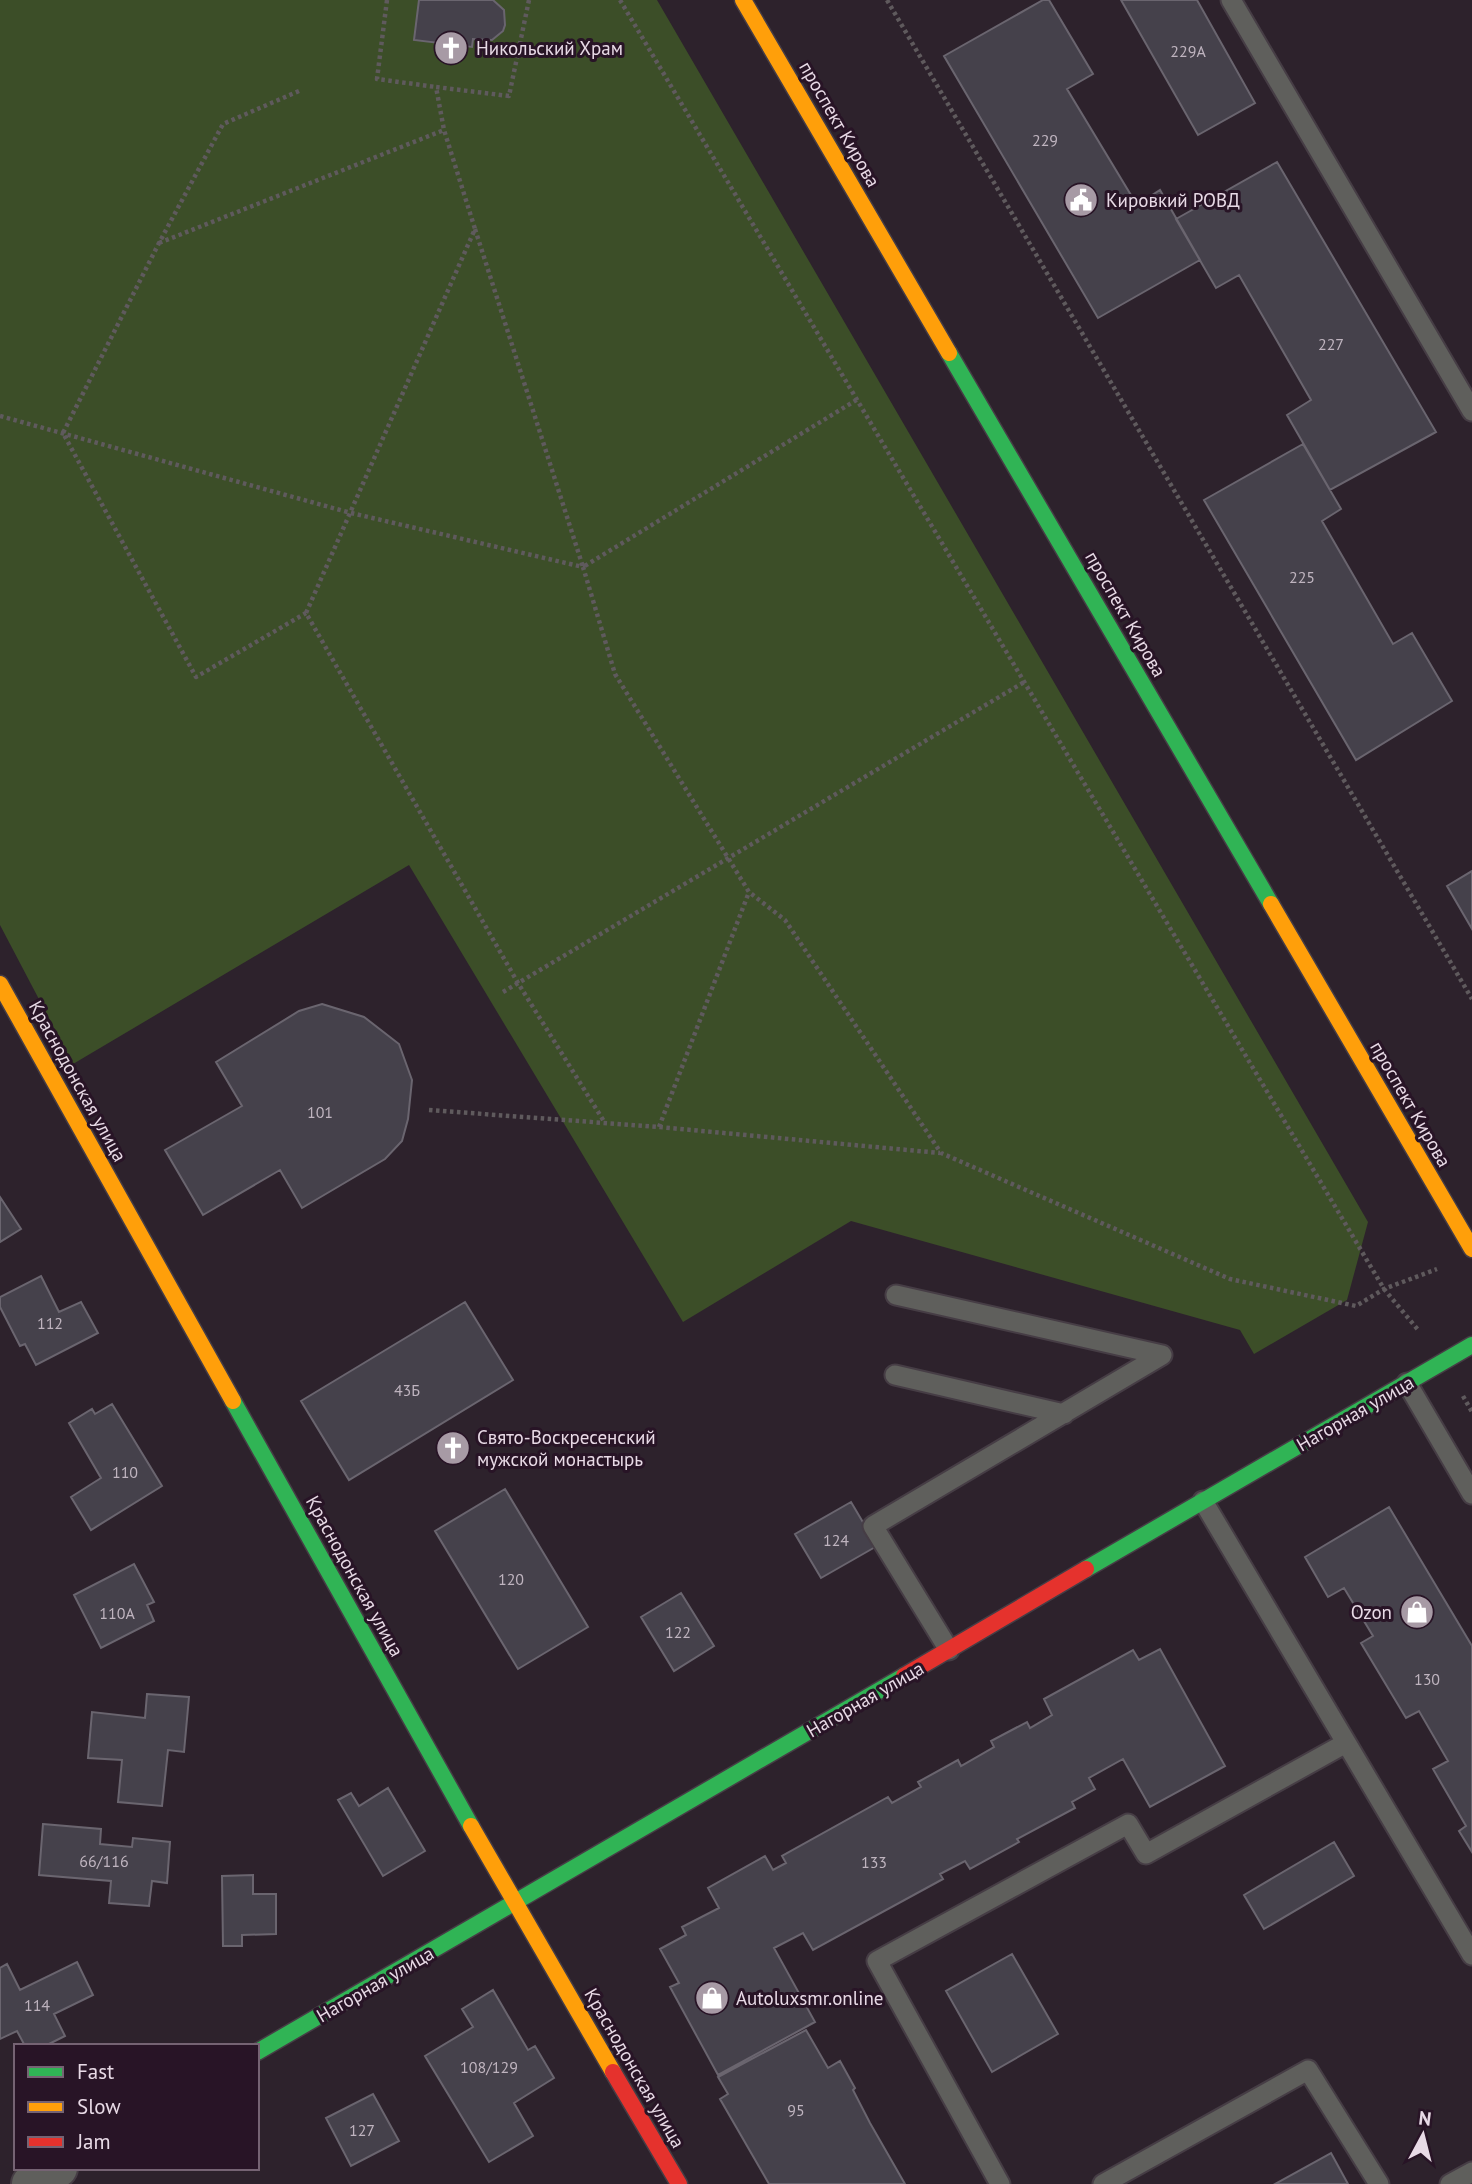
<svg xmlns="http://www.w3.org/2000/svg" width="1472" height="2184" viewBox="0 0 1472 2184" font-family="'PT Sans',sans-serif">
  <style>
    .green { fill: #3c4e28 }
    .building { fill: #45414b; stroke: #6a656f; stroke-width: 2 }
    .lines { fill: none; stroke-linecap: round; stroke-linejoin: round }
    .lane-casing { stroke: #463d45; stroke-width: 23 }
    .street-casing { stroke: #463d45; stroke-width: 42 }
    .fast-casing { stroke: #463d45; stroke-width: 19 }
    .slow-casing { stroke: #463d45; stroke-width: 19 }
    .jam-casing { stroke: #463d45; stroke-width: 19 }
    .path { stroke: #5f5a5d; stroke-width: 4.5; stroke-dasharray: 3.5 3.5; stroke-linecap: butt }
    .lane { stroke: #5f5f5c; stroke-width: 19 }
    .street { stroke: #5f5f5c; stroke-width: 38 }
    .fast { stroke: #30b455; stroke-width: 16 }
    .slow { stroke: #ff9f0a; stroke-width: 16 }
    .jam { stroke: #e5322d; stroke-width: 16 }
    .labels { text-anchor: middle; stroke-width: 6; stroke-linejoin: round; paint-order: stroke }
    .number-label { font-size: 16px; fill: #bfb4bf }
    .poi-label { font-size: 19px; fill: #e8dae6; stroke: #281426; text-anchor: start }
    .street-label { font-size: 19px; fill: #e8dae6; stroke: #281426 }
  </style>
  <rect width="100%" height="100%" fill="#2d222c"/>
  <path class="green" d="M0 0H657L1368 1222 1347 1300 1254 1354 1240 1330 851 1221 683 1322 409 865 73 1064 0 925Z"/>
  <path class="building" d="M419 0H493L504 10 505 25 503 31 492 40 473 39 472 47 414 40Z
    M1043 0H1049L1093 74 1067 89 1137 205 1160 190 1200 260 1098 318 944 56Z
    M1121 0H1197L1255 103 1198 135Z
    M1277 162 1436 432 1330 490 1287 415 1311 400 1239 275 1216 288 1176 219Z
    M1303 444 1341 509 1322 521 1393 644 1412 633 1452 701 1356 760 1204 500Z
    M1472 871V929L1447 886Z
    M322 1004 364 1017 399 1044 412 1080 408 1119 402 1141 385 1159 302 1208 280 1170 203 1215 165 1150 242 1106 216 1062 299 1011Z
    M0 1197 21 1229 0 1242Z
    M41 1276 59 1312 81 1302 98 1333 36 1365 25 1344 20 1346 0 1307V1297Z
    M465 1302 513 1380 349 1480 301 1401Z
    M112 1404 162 1486 91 1530 71 1497 101 1478 69 1423 92 1409 95 1414Z
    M505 1489 588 1627 518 1669 435 1531Z
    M851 1502 877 1546 821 1578 795 1534Z
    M1389 1507 1472 1646V1852L1459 1831 1466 1826 1433 1769 1448 1761 1419 1711 1406 1718 1361 1643 1373 1636 1344 1588 1328 1597 1305 1557Z
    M134 1564 154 1602 147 1605 154 1621 101 1648 74 1595Z
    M681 1593 714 1646 674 1671 641 1617Z
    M1160 1649 1225 1766 1150 1807 1123 1759 1089 1778 1095 1789 1072 1802 1075 1808 1017 1839 1019 1842 970 1869 965 1861 940 1874 943 1879 813 1950 803 1933 774 1948 815 2022 718 2075 670 1987 679 1983 660 1949 686 1935 682 1927 719 1908 708 1888 765 1856 773 1870 786 1863 782 1856 888 1797 892 1803 921 1787 918 1782 958 1760 961 1766 994 1747 991 1741 1027 1722 1030 1728 1052 1715 1044 1699 1133 1650 1139 1660Z
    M147 1694 189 1697 184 1752 168 1750 162 1806 118 1802 122 1760 88 1758 92 1712 145 1718Z
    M388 1788 425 1851 383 1876 338 1800 351 1793 359 1806Z
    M43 1824 101 1829 100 1844 132 1847 133 1838 170 1842 167 1883 152 1881 149 1906 109 1903 111 1881 39 1875Z
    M1334 1842 1354 1876 1264 1929 1244 1895Z
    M253 1875V1894H276V1934L242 1935V1946H223L222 1876Z
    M1012 1954 1058 2034 992 2072 946 1991Z
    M77 1962 93 1995 54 2014 65 2036 45 2046H25L17 2031 0 2039V1968L7 1964 20 1990Z
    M493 1990 528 2050 535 2046 554 2078 514 2103 533 2136 489 2162 425 2056 473 2027 462 2009Z
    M806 2030 828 2068 840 2061 855 2088 853 2090 870 2123 905 2184H769L720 2099 728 2094 718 2077Z
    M373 2094 399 2141 351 2166 326 2118Z
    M1331 2153 1348 2184H1275Z"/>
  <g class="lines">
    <g class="lane-casing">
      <path id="lane" d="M1231 0 1472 411
        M896 1295 1162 1355
        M895 1375 1064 1414
        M1407 1383 1472 1494
        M1203 1501 1472 1955
        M949 1650 873 1526 1162 1355
        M1000 2184 877 1961 1128 1824 1146 1854 1346 1743
        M1103 2184 1308 2070 1379 2184
        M1450 2184 1472 2172"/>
    </g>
    <g class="street-casing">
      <path id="street" d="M31 2184 58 2168"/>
    </g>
    <g class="fast-casing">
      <path id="fast" d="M949 353 1271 904
        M233 1401 471 1826
        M1086 1569 1472 1345
        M257 2052 904 1676"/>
    </g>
    <g class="slow-casing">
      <path id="slow" d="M743 0 949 353
        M1271 904 1472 1249
        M0 984 233 1401
        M471 1826 613 2072"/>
    </g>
    <g class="jam-casing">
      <path id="jam" d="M904 1676 1086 1569
        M613 2072 679 2184"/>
    </g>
    <path class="path" d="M387 0 377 79 436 87
      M529 0 509 96 436 87 444 130 475 229 306 613 518 983 605 1123
      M620 0 1384 1289 1419 1331
      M887 0 1472 999
      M299 91 223 124 159 243 63 433 196 677 306 613
      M475 229 583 567 858 399
      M159 243 444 130
      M0 416 351 513 583 567 615 674 749 892 785 920 941 1153 1230 1279 1356 1306 1384 1289 1437 1269
      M503 992 1026 681
      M429 1110 659 1127 940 1153
      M659 1127 749 892
      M1463 1396 1472 1412"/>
    <use href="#lane" class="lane"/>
    <use href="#street" class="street"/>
    <use href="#fast" class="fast"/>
    <use href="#slow" class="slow"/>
    <use href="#jam" class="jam"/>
  </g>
  <defs>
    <g id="church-disc" transform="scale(1.75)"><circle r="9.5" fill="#a79aa5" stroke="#281426"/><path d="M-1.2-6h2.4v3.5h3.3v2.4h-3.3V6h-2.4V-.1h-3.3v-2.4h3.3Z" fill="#fff"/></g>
    <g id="civic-disc" transform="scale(1.75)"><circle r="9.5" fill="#a79aa5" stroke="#281426"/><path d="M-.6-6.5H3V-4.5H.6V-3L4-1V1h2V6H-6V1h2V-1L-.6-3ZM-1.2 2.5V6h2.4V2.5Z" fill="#fff"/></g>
    <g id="shop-disc" transform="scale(1.75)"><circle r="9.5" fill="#a79aa5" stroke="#281426"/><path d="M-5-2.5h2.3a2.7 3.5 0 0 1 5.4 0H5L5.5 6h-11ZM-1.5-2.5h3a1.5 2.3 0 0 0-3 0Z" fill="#fff"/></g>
  </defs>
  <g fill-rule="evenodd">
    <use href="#church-disc" x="451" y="48"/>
    <use href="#civic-disc" x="1081" y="200"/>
    <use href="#church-disc" x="453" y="1448"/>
    <use href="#shop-disc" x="1417" y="1612"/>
    <use href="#shop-disc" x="712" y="1998"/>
  </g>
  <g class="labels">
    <g class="number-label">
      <text x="1188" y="57">229А</text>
      <text x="1045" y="146">229</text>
      <text x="1331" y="350">227</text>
      <text x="1302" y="583">225</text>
      <text x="320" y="1118">101</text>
      <text x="50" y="1329">112</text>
      <text x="407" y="1396">43Б</text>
      <text x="125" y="1478">110</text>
      <text x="836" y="1546">124</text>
      <text x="511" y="1585">120</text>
      <text x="117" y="1619">110А</text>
      <text x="678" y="1638">122</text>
      <text x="1427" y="1685">130</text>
      <text x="104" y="1867">66/116</text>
      <text x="874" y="1868">133</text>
      <text x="37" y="2011">114</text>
      <text x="489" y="2073">108/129</text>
      <text x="796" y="2116">95</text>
      <text x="362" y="2136">127</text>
    </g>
    <g class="poi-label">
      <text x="476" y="55">Никольский Храм</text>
      <text x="1106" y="207">Кировкий РОВД</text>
      <text x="477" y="1444">Свято-Воскресенский<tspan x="477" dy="22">мужской монастырь</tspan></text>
      <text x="1392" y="1619" text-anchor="end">Ozon</text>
      <text x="736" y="2005">Autoluxsmr.online</text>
    </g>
    <g class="street-label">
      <text transform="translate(840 124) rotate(60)" y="7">проспект Кирова</text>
      <text transform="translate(1126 614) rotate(60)" y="7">проспект Кирова</text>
      <text transform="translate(78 1081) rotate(61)" y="7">Краснодонская улица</text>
      <text transform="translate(1411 1104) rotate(60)" y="7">проспект Кирова</text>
      <text transform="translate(1355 1413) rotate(-30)" y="7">Нагорная улица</text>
      <text transform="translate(355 1576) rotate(61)" y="7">Краснодонская улица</text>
      <text transform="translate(865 1699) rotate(-30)" y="7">Нагорная улица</text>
      <text transform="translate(375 1984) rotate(-30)" y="7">Нагорная улица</text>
      <text transform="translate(635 2068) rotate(60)" y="7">Краснодонская улица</text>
    </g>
  </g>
  <rect x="14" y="2044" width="245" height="126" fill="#281426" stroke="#756373" stroke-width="2"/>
  <rect x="28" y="2067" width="35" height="10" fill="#30b455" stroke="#756373" stroke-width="2"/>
  <text x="77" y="2079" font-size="21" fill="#e8dae6">Fast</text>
  <rect x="28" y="2102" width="35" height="10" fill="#ff9f0a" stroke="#756373" stroke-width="2"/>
  <text x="77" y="2114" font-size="21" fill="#e8dae6">Slow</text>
  <rect x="28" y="2137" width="35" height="10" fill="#e5322d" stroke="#756373" stroke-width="2"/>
  <text x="77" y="2149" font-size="21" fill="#e8dae6">Jam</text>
  <g transform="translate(1423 2135) rotate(7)" stroke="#281426" stroke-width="5" paint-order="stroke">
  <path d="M0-5L12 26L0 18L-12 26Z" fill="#e8dae6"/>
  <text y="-10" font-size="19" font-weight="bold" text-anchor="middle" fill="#e8dae6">N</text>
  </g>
</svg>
